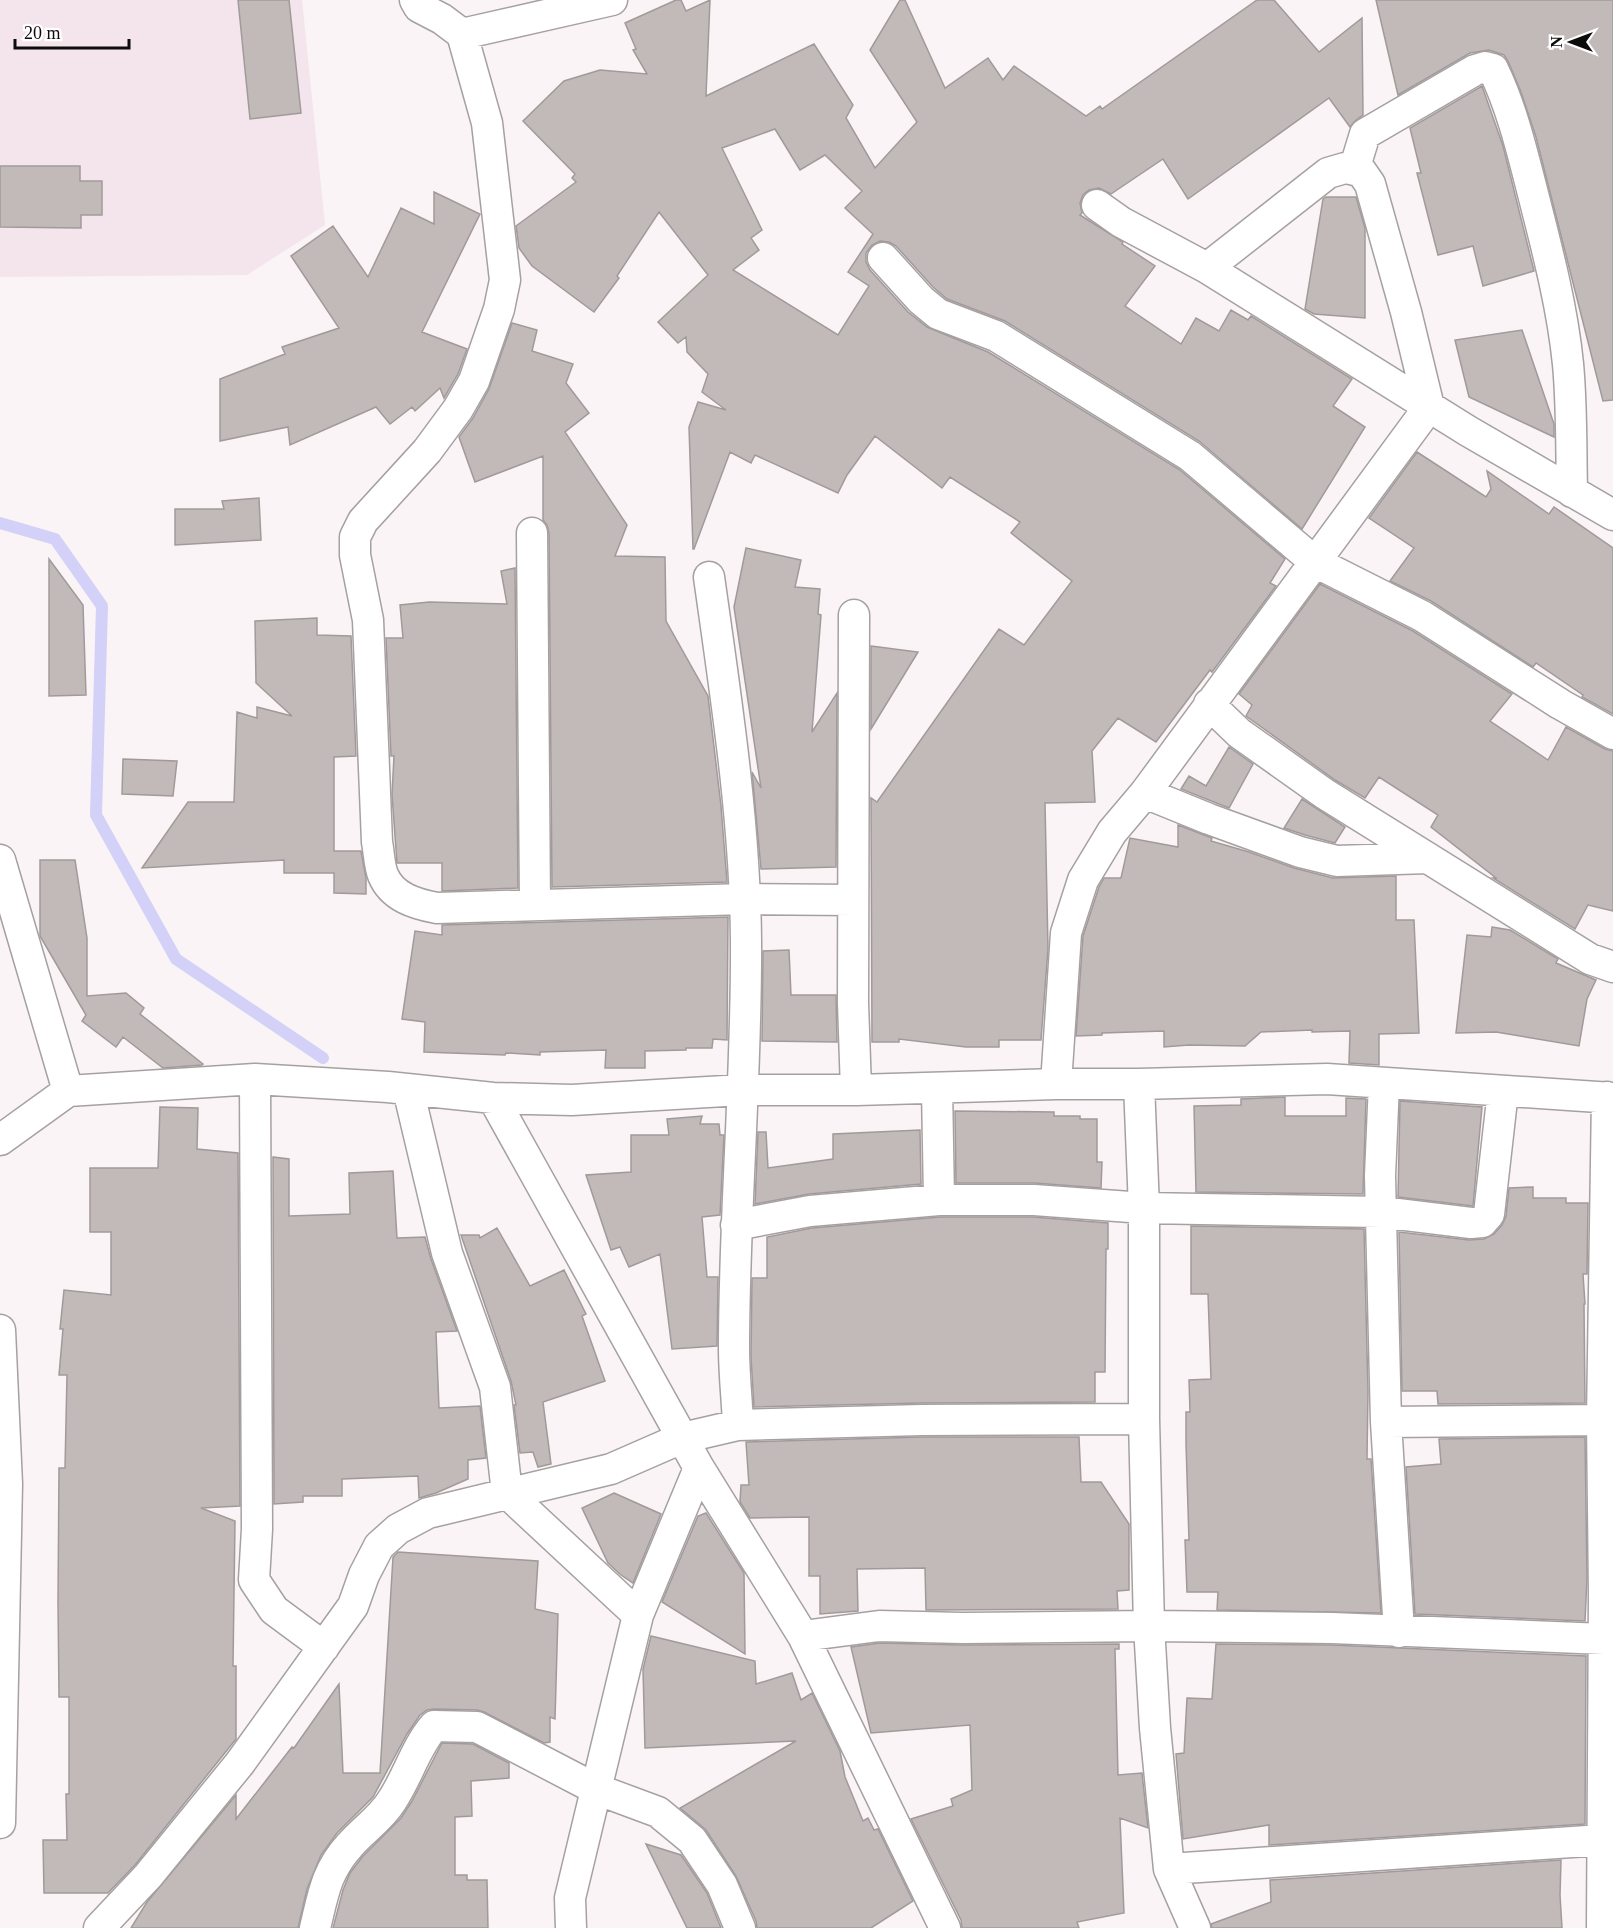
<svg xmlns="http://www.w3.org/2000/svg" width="1613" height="1928" viewBox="0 0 1613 1928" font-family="Georgia,serif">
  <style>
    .built { fill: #f3e5eb }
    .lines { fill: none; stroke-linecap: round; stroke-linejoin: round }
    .stream { stroke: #d3d1f7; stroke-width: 12 }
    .building { fill: #c1bab9; stroke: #a19a9a; stroke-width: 1.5; fill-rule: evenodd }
    .minor-casing { stroke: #a6a0a2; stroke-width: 33 }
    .minor { stroke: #fff; stroke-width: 30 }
  </style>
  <rect width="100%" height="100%" fill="#faf4f7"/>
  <path class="built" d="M0 0H302L325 225 247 275 0 277Z"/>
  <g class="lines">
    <path class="stream" d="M0 523 55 539 102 606 96 815 176 959 323 1058"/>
  </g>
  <path class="building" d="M238 0H289L301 113 250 119Z
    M676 0H681L686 11 710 0 706 96 814 44 853 105 846 118 875 168 917 122 870 50 900 0H905L945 88 988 58 1003 80 1014 66 1086 116 1100 106 1102 109 1257 0H1274L1319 52 1362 18 1363 115 1356 120 1350 127 1329 98 1188 199 1163 159 1111 194 1099 188 1089 190 1083 195 1080 203 1082 213 1080 215 1123 242 1122 244 1155 266 1125 306 1181 344 1196 318 1219 331 1231 310 1248 320 1251 316 1352 379 1333 406 1365 427 1302 529 1199 441 1005 321 947 299 933 287 896 246 889 242 880 241 872 245 866 253V262L870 270 908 312 927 327 988 352 1180 470 1285 559 1270 583 1276 586 1212 672 1210 670 1156 742 1118 718 1092 751 1095 802 1045 803 1048 949 1041 1040H999V1047H966L899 1039V1042H872L871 798 877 802 999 629 1024 645 1072 581 1011 533 1020 522 950 477 942 488 875 436 847 475 838 493 755 455 751 463 730 452 694 549H693L689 427 698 402 726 410 702 392 708 374 687 352 686 337 678 343 658 322 708 275 659 212 617 276 619 278 594 312 532 266 519 248 516 226 576 182 572 178 575 174 523 121 564 81 600 70 647 74 633 50 636 49 625 23ZM775 129 800 170 825 155 862 191 845 208 873 234 848 272 869 286 838 335 733 270 759 250 751 238 762 230 722 148Z
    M1376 0H1613V400L1603 401 1536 137 1521 92 1508 61 1504 55 1489 50 1470 53 1398 95Z
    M1482 86 1503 146 1534 271 1483 286 1473 246 1438 255 1417 173H1421L1410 128Z
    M0 166H80V181H102V215H81V228L0 227Z
    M434 192 480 214 422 332 467 349 458 374 444 398 440 388 415 411 412 407 390 424 376 407 290 445 288 427 220 441V379L285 354 282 347 339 328 291 256 333 226 368 277 401 208 434 224Z
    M1326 197H1356L1365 228V318L1314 314 1305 309 1323 199Z
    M512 323 537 330 532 351 573 364 566 383 589 413 565 432 627 525 615 556 665 557 666 621 708 696 721 806 727 882 552 887 549 533 547 525 543 520V456L475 482 459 437 473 418 489 389Z
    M1522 330 1554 424V437L1469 397 1455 340Z
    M1417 452 1486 497 1491 489 1487 471 1549 514 1554 507 1613 548V714L1582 697 1583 695 1536 663 1533 667 1431 601 1390 581 1414 548 1369 518Z
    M259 498 261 540 175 545V509H224L222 501Z
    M746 548 801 560 795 587 820 589 818 614 821 615 812 732 837 693 836 867 761 869 752 772 761 788 734 607Z
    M49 559 83 605 86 695 49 696Z
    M515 568 518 888 442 891V863H397L392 795 394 756H391L386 638H403L400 605 429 602 507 604 501 571Z
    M1320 584 1413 631 1512 694 1490 721 1548 760 1566 727 1605 749 1613 751V911L1588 905 1575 929 1493 878H1496L1431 827 1438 815 1379 777 1365 798 1335 780 1246 716 1252 705 1239 694Z
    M317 618V635L351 636 356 756 334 757V851H361L366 878V894L334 893V873H284V860L142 868 188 802H234L237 712 257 718V707L292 716 256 683 255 621Z
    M871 646 918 652 871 729Z
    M1229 747 1253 764 1229 808 1181 789 1189 776 1206 786Z
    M123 759 177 761 173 796 122 794Z
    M1302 799 1345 827 1335 843 1305 835 1284 828Z
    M1178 825 1212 838 1211 841 1249 852 1294 868 1333 878 1396 876V920H1414L1419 1033 1379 1034V1065L1349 1063 1350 1031 1312 1032V1030L1261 1032 1245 1046 1189 1045 1164 1047V1031L1102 1033V1035L1076 1036 1083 936 1099 887 1104 878H1121L1130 838 1178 847Z
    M40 860H75L87 938V996L126 993 144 1008 140 1014 203 1064 202 1065 163 1068 123 1037 116 1047 82 1021 86 1015 40 936Z
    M728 917 727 1040 713 1039 712 1048H686V1050L645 1051V1068H605L606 1050 540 1052V1055L506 1053 505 1055 424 1052 425 1022 402 1019 415 931 442 935V925Z
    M1492 927 1510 930 1558 959 1556 963 1596 980 1587 999 1579 1046 1496 1032 1456 1033 1467 935 1491 937Z
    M789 950 791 995H836L837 1042 762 1041 763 951Z
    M1285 1097V1116H1346V1098L1366 1099 1363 1194 1196 1192 1194 1106 1241 1105V1099Z
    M1400 1101 1482 1107 1473 1206 1398 1197Z
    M160 1107 198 1108 197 1149 238 1153 240 1506 201 1508 235 1521 233 1666H236V1739L135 1865 108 1893H44L43 1840H67L66 1794H69V1697H59L58 1602 59 1468H65L67 1375H59L63 1329H60L64 1290 111 1295V1232H90V1168H158Z
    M955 1111 1054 1112V1116H1080V1119H1097V1162H1102L1101 1188 1034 1183H956Z
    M702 1116 700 1124H719L720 1135H724L720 1215 702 1217 707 1277H718L717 1346 672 1349 660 1254 629 1267 620 1247 611 1250 586 1175 631 1172V1135H669L667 1119Z
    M920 1130 921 1184 809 1194 755 1204 758 1132H766L768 1168 833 1159V1134Z
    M273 1157 289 1159V1216L350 1214 349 1173 393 1171 397 1238 425 1237 431 1259 457 1331 436 1332 439 1408 480 1406 486 1458 468 1460V1479L436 1493 419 1498 418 1476 342 1479V1496H303V1502L274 1504Z
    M1533 1187V1198H1566V1203H1588L1587 1274H1583L1585 1304H1584L1585 1403 1438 1404 1437 1391H1402L1399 1232 1469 1240 1484 1239 1494 1234 1502 1225 1506 1216 1509 1188Z
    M940 1217H1033L1108 1223V1249H1106L1105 1372H1095V1402L922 1403 754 1407 751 1357 752 1278H767V1237L812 1228Z
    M1191 1226 1364 1229 1368 1391 1367 1459H1371L1381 1613 1217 1610 1218 1592H1187L1185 1540H1189L1186 1444V1412H1190L1189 1380 1211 1379 1208 1294H1191Z
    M497 1228 530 1286 564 1270 586 1314 582 1316 605 1381 543 1402 551 1464 538 1467 533 1452 520 1453 514 1405H516L511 1381 461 1235H479L480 1238Z
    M922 1437H1079L1081 1482H1101L1129 1524V1590L1117 1591 1118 1609 926 1610 925 1568 857 1569 858 1611 820 1614V1576H809V1517L750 1518 740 1502 741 1485H749L746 1442Z
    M1585 1437 1587 1578 1585 1621 1415 1614 1406 1467 1441 1464 1439 1439Z
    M614 1493 661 1514 633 1583 621 1575 608 1563 582 1508Z
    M706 1513 744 1573 745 1654 662 1602 698 1516Z
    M398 1552 538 1561 535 1609 558 1614 555 1719 550 1717V1742L544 1743 484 1712 477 1710 434 1709 427 1710 420 1715 407 1734 373 1797 337 1833 321 1855 307 1889 298 1928H131L147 1902 236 1795V1819L292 1747 294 1748 339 1684 343 1773H380L393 1557Z
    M651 1636 755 1661 756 1684 792 1673 801 1700 812 1693 840 1751 845 1777 863 1821 868 1818 874 1830 878 1829 913 1901 871 1928H757L756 1921 736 1876 706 1830 680 1808 796 1741 645 1748 643 1669Z
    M880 1643 962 1645 1119 1644V1649H1115L1118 1775 1142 1773 1148 1828 1120 1818 1124 1913 1077 1922 1079 1928H962L961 1920 911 1819 953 1806 951 1799 972 1790 970 1725 871 1733 851 1647Z
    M1216 1644 1332 1645 1586 1656 1585 1824 1269 1845V1825L1183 1839 1176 1754 1184 1753 1187 1698 1212 1699Z
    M442 1743 473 1744 509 1763V1778L471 1781 472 1816 455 1817V1875H467V1880H487L488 1928H333L343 1890 350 1873 363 1856 401 1818 412 1801Z
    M646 1844 681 1855 707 1893 721 1928H687Z
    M1561 1860 1560 1895 1562 1928H1212L1211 1924 1271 1902 1270 1880Z"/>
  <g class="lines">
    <g class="minor-casing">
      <path id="minor" d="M415 0 419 7 442 19 462 34 487 123 505 280 499 309 474 381 458 409 427 451 363 521 355 537V555L368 620 377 842C379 852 379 865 383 875 392 897 415 904 437 908L745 899 853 900
        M462 34 612 0
        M1354 170 1365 134 1475 70 1485 67 1493 69C1511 106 1521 147 1531 186 1546 245 1562 304 1568 364 1572 406 1571 449 1572 492
        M1097 205 1121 222 1207 268 1468 431 1613 515
        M883 258 921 300 938 314 996 336 1190 456 1315 562 1422 616 1560 704 1613 734
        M532 533 535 905
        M709 577C726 698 745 819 746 941 747 1077 734 1212 734 1348 734 1374 737 1399 738 1425
        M854 615 853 1003 856 1090
        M1209 704 1239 733 1325 794 1590 959 1613 967
        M1145 793 1209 819 1300 852 1337 861 1428 858
        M0 860 68 1091
        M255 1079 257 1529 254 1580 274 1610 324 1647
        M1384 1083 1380 1176 1386 1422 1399 1632
        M1056 1084 1066 933 1083 880 1112 832 1145 793 1429 407 1406 312 1370 184 1361 171 1345 168 1328 173 1207 268
        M1139 1084 1144 1208V1419L1149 1626 1155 1728 1169 1869 1195 1928
        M937 1088 939 1200
        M408 1089 447 1253 495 1387 507 1493 638 1615
        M493 1098 699 1468 803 1636 945 1928
        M0 1140 68 1091 255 1079 388 1087 493 1098 572 1100 742 1090H856L1056 1084H1139L1327 1079 1613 1098
        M736 1225 810 1211 939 1200H1034L1144 1208 1381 1212 1471 1223 1482 1222 1489 1214 1503 1091
        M0 1330 7 1484 0 1823
        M1386 1422 1602 1420
        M803 1636 879 1626 962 1628 1149 1626 1332 1628 1604 1639
        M1169 1869 1602 1840
        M99 1928 148 1876 240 1763 353 1606 364 1575 379 1546 398 1529 428 1513 611 1469 682 1438 738 1425 922 1420 1144 1419
        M315 1928C323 1895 326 1871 350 1845 363 1830 381 1818 391 1802 408 1777 415 1748 434 1726L477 1727 596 1789 658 1812 692 1840 722 1885 740 1928
        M571 1928 570 1898 638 1615 699 1468
        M1602 1928 1604 1595 1602 1420 1607 1097"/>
    </g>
    <use href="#minor" class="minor"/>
  </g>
  <g transform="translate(1571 42) rotate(270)" stroke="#ffffff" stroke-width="4.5" paint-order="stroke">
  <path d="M0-4.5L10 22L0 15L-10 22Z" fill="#0e0b0c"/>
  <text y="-9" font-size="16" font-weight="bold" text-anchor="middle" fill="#0e0b0c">N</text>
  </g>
  <path d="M15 39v9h114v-9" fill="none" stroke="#0e0b0c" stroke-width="3"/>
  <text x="24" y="39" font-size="18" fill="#0e0b0c" stroke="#ffffff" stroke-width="4.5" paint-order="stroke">20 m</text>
</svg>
